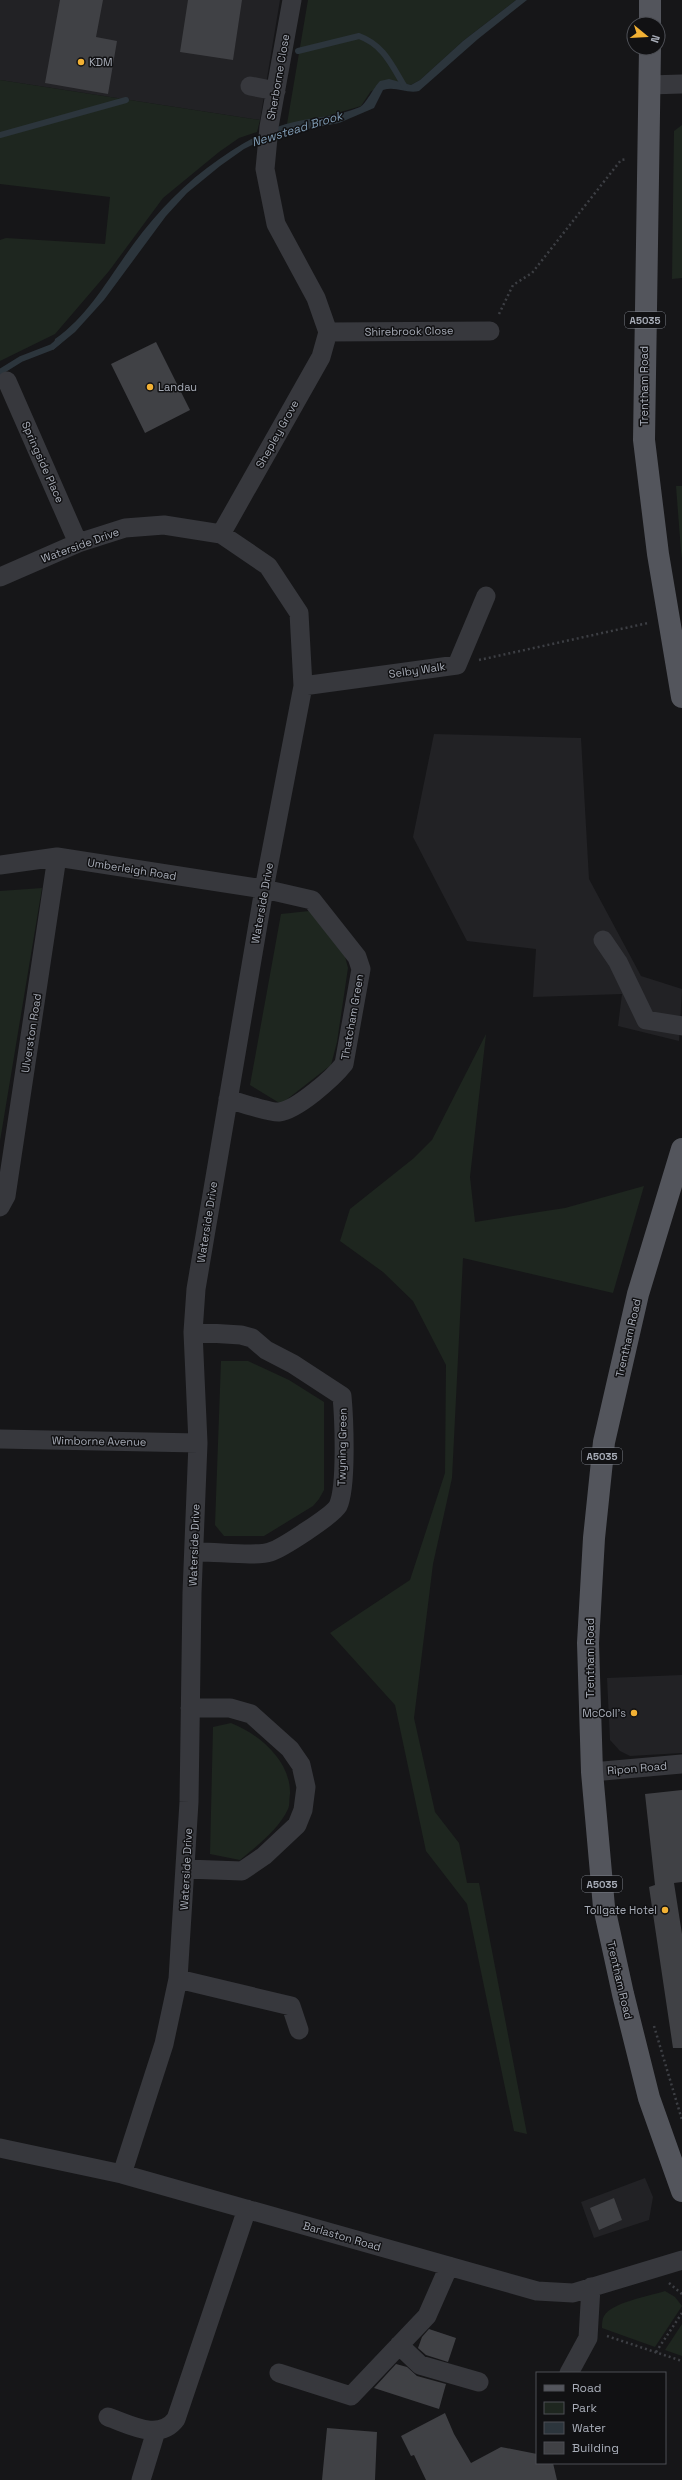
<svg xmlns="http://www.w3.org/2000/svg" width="682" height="2480" viewBox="0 0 682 2480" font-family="'Space Grotesk',sans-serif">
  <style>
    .built { fill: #222225 }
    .green { fill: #1e261f }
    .water { fill: #2c353c }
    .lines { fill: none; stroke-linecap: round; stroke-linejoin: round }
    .stream { stroke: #2c353c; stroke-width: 6 }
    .building { fill: #404145 }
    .path { stroke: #3d3f44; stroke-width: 2.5; stroke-dasharray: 2 3; stroke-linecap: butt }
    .minor { stroke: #37383d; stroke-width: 19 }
    .major { stroke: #53555c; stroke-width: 22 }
    .poi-dot { fill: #f2b134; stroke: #111113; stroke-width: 1.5 }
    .labels { text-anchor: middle; stroke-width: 3; stroke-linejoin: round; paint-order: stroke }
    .shield { fill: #111113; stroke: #7b7e86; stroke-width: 1 }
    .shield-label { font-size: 10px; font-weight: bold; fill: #a8adb8 }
    .poi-label { font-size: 11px; fill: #a8adb8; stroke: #111113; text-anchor: start }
    .street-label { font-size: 11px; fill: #a8adb8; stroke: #111113 }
    .water-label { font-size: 12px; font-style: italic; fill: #7f9bb3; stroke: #111113 }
  </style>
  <rect width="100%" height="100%" fill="#161618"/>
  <path class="built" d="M0 0H280L260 120 0 80Z
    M434 734 581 738 589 879 641 976 682 989 679 1041 618 1026 622 994 533 997 536 949 467 941 413 837Z
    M682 1675V1753L630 1756 620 1751 610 1740 607 1678Z
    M645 2178 653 2197 649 2220 594 2238 581 2202Z"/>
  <path class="green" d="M308 0H516L463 41 420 80 411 85 403 83 371 91 361 106 310 121 287 124Z
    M0 80 260 120 257 132 239 138 219 152 163 198 109 271 55 334 0 361V240L6 238 105 244 110 197 0 184Z
    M682 125V278L672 279 674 131Z
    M676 486H682V559L681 551Z
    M42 888 0 1141V891Z
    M309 911 343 949 348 968 337 1042 331 1065 281 1104 250 1085 281 914Z
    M486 1034 470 1177 475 1222 565 1208 644 1186 613 1293 463 1258 452 1478 433 1564 414 1718 435 1812 459 1843 467 1883H479L527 2134 514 2131 467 1904 426 1851 395 1705 330 1633 410 1580 445 1473 446 1365 413 1301 383 1272 340 1241 350 1209 414 1158 432 1140Z
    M221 1361H248L289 1380 324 1402V1490L319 1499 313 1506 264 1536H224L215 1525Z
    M231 1723C259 1734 291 1761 290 1794 289 1799 290 1805 288 1809 279 1829 257 1846 240 1860L210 1854 213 1727Z
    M665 2291 675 2297 682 2306 655 2347 602 2328C602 2324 602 2319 604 2316 612 2302 650 2296 665 2291Z
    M682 2324V2356L665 2350Z"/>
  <path class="water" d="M516 0H527L478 39 419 91C407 94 396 86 383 90L374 108 339 123 302 130 254 144 244 149 220 166 187 193 166 216 104 300 75 332 53 350 55 339C85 318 104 286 125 256 148 223 174 193 207 168 231 150 257 133 286 124 310 117 337 117 360 107 366 104 374 87 380 81L389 79 411 85 420 80 463 41Z"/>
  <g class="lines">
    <path class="stream" d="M298 51 359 36C384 45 392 66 405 87
      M0 135 126 100
      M0 372 21 359 52 347 59 341"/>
  </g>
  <path class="building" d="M60 0H103L96 37 117 41 108 94 45 83Z
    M188 0H242L233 60 180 52Z
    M156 342 190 410 145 433 111 364Z
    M682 1790V1882L674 1883 682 1934V2048H673L649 1887 655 1885 645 1794Z
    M614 2198 622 2220 599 2230 590 2208Z
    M429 2329 456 2338 448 2362 426 2355 418 2348 422 2337Z
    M396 2364 407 2367 417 2376 446 2384 439 2409 374 2388Z
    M445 2413 454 2434 471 2463 501 2447 537 2454V2463H553L557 2480H426L414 2455 411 2456 401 2436Z
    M327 2428 377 2432 375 2480H322Z"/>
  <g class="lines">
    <path class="path" d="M499 314 513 285 532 273 621 160 627 159
      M479 660 648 623
      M654 2026 682 2120
      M669 2283 682 2294
      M607 2336 682 2361
      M656 2352 682 2313"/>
    <path class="minor" d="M292 0 269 127 265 169 276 224 316 298 328 332
      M649 85 682 84
      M250 86 276 91
      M328 332 490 331
      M7 381 78 543
      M221 534 321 357 328 332
      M0 577 78 543 125 528 164 525 221 534 268 566 299 613 303 686 264 889 196 1289 193 1332 198 1443 192 1593 189 1802 178 1979 164 2044 122 2174
      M303 686 457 665 486 596
      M0 865 57 857 264 889 312 900 357 957 361 969 344 1064C333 1078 297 1110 279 1112 270 1113 238 1102 228 1099
      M603 940 618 962 646 1020 682 1026
      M0 1207 6 1196 9 1176 57 857
      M193 1332 241 1335 252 1338 266 1350 293 1364 342 1396C344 1418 347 1487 338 1506 333 1515 281 1549 270 1552 256 1557 212 1551 194 1552
      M0 1439 198 1443
      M592 1772 682 1764
      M186 1869 242 1871 264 1856 297 1825 303 1810 306 1787 301 1765 290 1749 251 1714 230 1708H190
      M178 1979 291 2006 299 2030
      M0 2148 122 2174 537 2291 573 2293 682 2260
      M399 2345 420 2365 479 2382
      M279 2373 351 2396 427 2316 449 2266
      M569 2373 588 2338 591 2287
      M108 2417C129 2424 159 2442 176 2419L247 2209
      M141 2480 156 2431"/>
    <path class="major" d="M650 24V0
      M650 48 644 440 658 554 682 697
      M682 1149 638 1294 604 1442 594 1538 588 1643 592 1772 604 1907 623 1994 649 2098 682 2191"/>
  </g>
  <g class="poi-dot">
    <circle cx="81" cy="62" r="4"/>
    <circle cx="150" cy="387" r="4"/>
    <circle cx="634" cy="1713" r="4"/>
    <circle cx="665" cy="1910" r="4"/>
  </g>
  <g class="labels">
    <g class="shield">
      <rect x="625" y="312" width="40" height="16" rx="3"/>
      <rect x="582" y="1448" width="40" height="16" rx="3"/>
      <rect x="582" y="1876" width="40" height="16" rx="3"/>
    </g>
    <g class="shield-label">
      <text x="645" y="324">A5035</text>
      <text x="602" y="1460">A5035</text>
      <text x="602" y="1888">A5035</text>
    </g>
    <g class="poi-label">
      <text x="89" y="66">KDM</text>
      <text x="158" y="391">Landau</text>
      <text x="626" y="1717" text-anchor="end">McColl's</text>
      <text x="657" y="1914" text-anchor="end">Tollgate Hotel</text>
    </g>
    <g class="street-label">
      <text transform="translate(278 77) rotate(-80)" y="4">Sherborne Close</text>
      <text transform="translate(409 331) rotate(-1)" y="4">Shirebrook Close</text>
      <text transform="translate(644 386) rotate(-90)" y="4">Trentham Road</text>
      <text transform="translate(277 434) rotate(-61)" y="4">Shepley Grove</text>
      <text transform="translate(43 462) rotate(66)" y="4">Springside Place</text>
      <text transform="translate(80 545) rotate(-20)" y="4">Waterside Drive</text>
      <text transform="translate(417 670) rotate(-8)" y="4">Selby Walk</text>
      <text transform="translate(132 869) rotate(9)" y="4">Umberleigh Road</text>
      <text transform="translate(262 903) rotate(-80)" y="4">Waterside Drive</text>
      <text transform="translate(352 1017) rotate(-80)" y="4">Thatcham Green</text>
      <text transform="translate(31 1033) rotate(-81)" y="4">Ulverston Road</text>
      <text transform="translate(207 1222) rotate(-81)" y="4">Waterside Drive</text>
      <text transform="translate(628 1338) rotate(-77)" y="4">Trentham Road</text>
      <text transform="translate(99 1441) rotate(1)" y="4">Wimborne Avenue</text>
      <text transform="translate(342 1447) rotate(-89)" y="4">Twyning Green</text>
      <text transform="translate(194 1545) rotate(-88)" y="4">Waterside Drive</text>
      <text transform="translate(590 1658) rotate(-90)" y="4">Trentham Road</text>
      <text transform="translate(637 1768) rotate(-5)" y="4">Ripon Road</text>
      <text transform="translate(186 1869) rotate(-87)" y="4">Waterside Drive</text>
      <text transform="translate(620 1980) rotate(77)" y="4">Trentham Road</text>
      <text transform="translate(342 2236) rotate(16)" y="4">Barlaston Road</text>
    </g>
    <g class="water-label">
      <text transform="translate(297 129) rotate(-17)" y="4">Newstead Brook</text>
    </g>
  </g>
  <rect x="536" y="2372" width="130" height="92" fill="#111113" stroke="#4d4f55"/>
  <rect x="544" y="2385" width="20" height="6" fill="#53555c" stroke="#4d4f55"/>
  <text x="572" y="2392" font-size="12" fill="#a8adb8">Road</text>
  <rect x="544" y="2402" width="20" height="12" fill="#1e261f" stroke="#4d4f55"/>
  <text x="572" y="2412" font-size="12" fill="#a8adb8">Park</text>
  <rect x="544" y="2422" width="20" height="12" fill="#2c353c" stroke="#4d4f55"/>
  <text x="572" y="2432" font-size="12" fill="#a8adb8">Water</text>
  <rect x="544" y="2442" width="20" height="12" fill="#404145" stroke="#4d4f55"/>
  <text x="572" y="2452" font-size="12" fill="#a8adb8">Building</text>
  <g transform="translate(646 36) rotate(108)"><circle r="19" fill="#111113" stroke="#4d4f55"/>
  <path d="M0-3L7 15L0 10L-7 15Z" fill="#f2b134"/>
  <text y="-6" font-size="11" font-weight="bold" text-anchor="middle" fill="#a8adb8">N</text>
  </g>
</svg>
